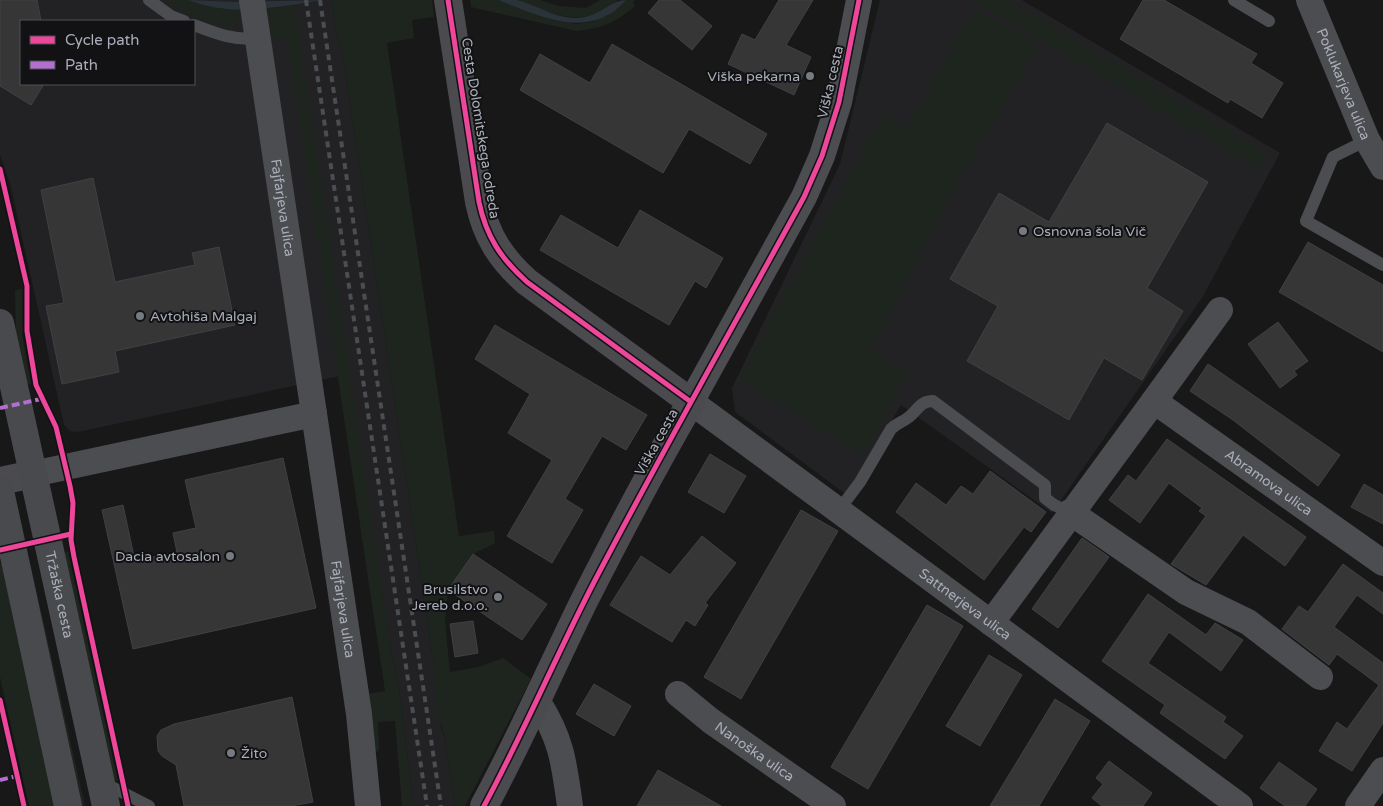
<svg xmlns="http://www.w3.org/2000/svg" width="1383" height="806" viewBox="0 0 1383 806" font-family="'Varela Round',sans-serif">
  <style>
    .built { fill: #222224; fill-rule: evenodd }
    .green { fill: #1e251f }
    .water { fill: #2b333a }
    .building { fill: #363637; stroke: #404144 }
    .lines { fill: none; stroke-linecap: round; stroke-linejoin: round }
    .lane { stroke: #4c4d51; stroke-width: 12 }
    .street { stroke: #4c4d51; stroke-width: 26 }
    .secondary { stroke: #4b4b4f; stroke-width: 28 }
    .primary { stroke: #494a4d; stroke-width: 28 }
    .rail { stroke: #4c4d50; stroke-width: 4; stroke-dasharray: 6 5; stroke-linecap: butt }
    .quiet { stroke: #b36fd0; stroke-width: 4; stroke-dasharray: 8 4; stroke-linecap: butt }
    .cycleway-casing { stroke: #121214; stroke-width: 8 }
    .cycleway { stroke: #ed469a; stroke-width: 5 }
    .poi-dot { fill: #767a81; stroke: #121214; stroke-width: 2 }
    .labels { text-anchor: middle; stroke-width: 4; stroke-linejoin: round; paint-order: stroke }
    .poi-label { font-size: 14px; fill: #a9aeb9; stroke: #121214; text-anchor: end }
    .street-label { font-size: 14px; fill: #a9aeb9; stroke: #121214 }
  </style>
  <rect width="100%" height="100%" fill="#181818"/>
  <path class="built" d="M0 0H332L337 38 341 43 433 659 441 728 445 738 455 806H414L399 688 392 655 349 374 78 432 70 431 64 425 10 183 0 155ZM21 21H194V84H21Z
    M880 0H1022L1280 153 1202 298 1052 513 901 405 847 495 735 412 732 388 840 164Z"/>
  <path class="green" d="M164 0H189L206 6 235 10 237 25C214 27 182 14 164 0Z
    M332 0H432L434 17 412 20 414 38 387 43 459 536 494 531 495 543 473 554 448 590 445 621 450 672 478 667 503 658 531 679 465 806H455L445 738 437 711 433 659 341 43 337 38Z
    M470 0H498L552 20 576 24 592 22 607 16 626 0H635L633 3 635 6C617 22 600 29 576 31L471 7Z
    M516 0H540L558 6 586 8 600 0H618C584 31 553 14 516 0Z
    M973 0H1008L1269 155 1260 170Z
    M295 4 392 655 399 688 414 806H402L395 721 378 722 379 751 375 752 368 694 385 691 287 38 270 40 269 8Z
    M973 9 1038 45 949 198 871 351 907 373 864 455 739 380 882 114 907 128Z
    M22 289V334L31 384 25 385 16 335 15 290Z
    M68 552 118 782 114 778 62 553Z
    M29 558 85 806H82L26 559Z
    M6 563 56 806H29L0 677V564Z"/>
  <path class="water" d="M189 0 234 2 324 0C280 6 232 18 189 0Z
    M498 0C504 0 512 0 517 0 538 6 555 18 576 18 599 18 610 0 626 0 590 42 540 16 498 0Z"/>
  <path class="building" d="M0 0H37L41 21H21V84H44L31 105 0 86Z
    M659 0H680L712 26 692 50 648 13Z
    M779 0H813L786 45 811 57 794 95 728 64 742 34 755 40Z
    M1143 0H1164L1257 54 1251 63 1283 83 1262 118 1230 99 1228 103 1120 39Z
    M612 44 767 134 750 164 689 129 663 173 520 90 540 54 590 83Z
    M1107 123 1208 182 1147 288 1183 311 1142 380 1104 358 1069 420 967 361 998 306 950 279 999 193 1049 222Z
    M93 178 115 282 195 265 192 253 219 247 235 325 115 351 119 372 62 384 46 306 64 303 41 190Z
    M640 210 723 258 706 288 695 281 669 325 540 250 561 215 618 248Z
    M1308 242 1383 285V352L1279 292Z
    M1278 322 1308 361 1294 371 1297 375 1280 388 1248 344Z
    M495 325 647 415 626 450 602 436 565 499 583 510 552 563 507 536 552 460 508 433 530 394 475 359Z
    M1208 364 1340 455 1318 486 1233 420 1190 391Z
    M1167 439 1306 537 1285 566 1243 535 1206 585 1171 564 1206 516 1199 511 1202 508 1169 483 1140 523 1109 500 1128 475 1136 481Z
    M710 454 746 476 724 513 688 492Z
    M283 458 316 608 133 649 102 510 123 505 135 561 177 552 173 533 196 528 185 480Z
    M990 471 1046 512 1031 532 1024 527 984 580 896 512 916 483 946 505 961 486 973 494Z
    M1364 484 1383 495V524L1351 507Z
    M801 510 838 531 741 699 704 677Z
    M702 536 736 563 705 603 708 605 695 626 686 620 672 642 610 605 641 556 670 575Z
    M1082 538 1109 557 1058 628 1032 609Z
    M473 554 547 604 522 640 448 590Z
    M1343 564 1383 593V614L1357 595 1334 627 1383 663V723L1352 771 1319 751 1337 722 1347 729 1379 685 1337 654 1329 665 1282 629 1299 606 1308 612Z
    M1148 594 1206 635 1215 623 1243 640 1221 671 1169 632 1148 663 1226 717 1223 722 1243 736 1225 759 1160 713 1165 705 1102 661Z
    M927 605 963 626 868 789 831 767Z
    M473 621 478 653 455 657 450 624Z
    M989 655 1022 675 980 746 946 726Z
    M594 684 631 706 614 736 576 714Z
    M292 697 313 802 291 806H184L176 765 162 756 158 751 157 736 161 730 174 724Z
    M1055 699 1090 721 1039 806H990Z
    M1109 761 1152 793 1143 806H1102L1092 798 1103 784 1096 778Z
    M1279 762 1317 789 1305 806H1285L1260 788Z
    M658 770 721 806H637Z"/>
  <g class="lines">
    <path class="lane" d="M149 0 171 16 184 21
      M1234 0 1269 21
      M194 25C215 33 234 41 258 38
      M1367 140 1333 157 1306 221 1383 265
      M839 510 860 482 891 429C897 423 903 422 909 417 918 410 920 401 933 401L1045 485V498L1054 505 1070 512
      M102 782 149 806"/>
    <g class="street">
      <path id="s1" d="M252 0 359 714 368 806"/>
      <path id="s2" d="M859 0 839 102 822 156 804 197 691 402 1240 806"/>
      <path id="s3" d="M1309 0 1367 140 1383 167"/>
      <path d="M1154 401 1220 310"/>
      <path d="M33 474 314 414"/>
      <path d="M1070 512 1186 592 1248 622 1320 677"/>
      <path id="s4" d="M991 623 1154 401 1383 563"/>
      <path id="s5" d="M678 694 711 721 833 806"/>
      <path d="M538 702C562 740 564 763 570 806"/>
      <path d="M1358 806 1383 770"/>
    </g>
    <path class="secondary" d="M448 0 479 202C486 236 501 259 527 282L691 402C653 467 619 532 585 599 551 668 521 738 484 806
      M0 481 33 474"/>
    <g class="primary">
      <path id="s6" d="M0 323 106 806"/>
      <path d="M0 491 68 806"/>
    </g>
    <path class="rail" d="M306 0 427 806
      M320 0 441 806"/>
    <path class="quiet" d="M0 408 41 399
      M0 780 17 776"/>
    <g class="cycleway-casing">
      <path id="cycleway" d="M448 0 479 202C486 236 501 259 527 282L691 402
        M0 169 27 286V331L36 385 56 427 70 486 73 503 71 540 74 557 128 806
        M0 550 71 534
        M0 700 24 806
        M484 806C523 734 555 658 592 586 660 455 733 327 804 197L822 156 839 102 859 0"/>
    </g>
    <use href="#cycleway" class="cycleway"/>
  </g>
  <g class="poi-dot">
    <circle cx="810" cy="76" r="5"/>
    <circle cx="1023" cy="231" r="5"/>
    <circle cx="140" cy="316" r="5"/>
    <circle cx="230" cy="556" r="5"/>
    <circle cx="498" cy="597" r="5"/>
    <circle cx="231" cy="753" r="5"/>
  </g>
  <g class="labels">
    <g class="poi-label">
      <text x="800" y="81">Viška pekarna</text>
      <text x="1033" y="236" text-anchor="start">Osnovna šola Vič</text>
      <text x="150" y="321" text-anchor="start">Avtohiša Malgaj</text>
      <text x="220" y="561">Dacia avtosalon</text>
      <text x="488" y="594">Brusilstvo<tspan x="488" dy="16">Jereb d.o.o.</tspan></text>
      <text x="241" y="758" text-anchor="start">Žito</text>
    </g>
    <g class="street-label">
      <text transform="translate(830 82) rotate(-77)" y="5">Viška cesta</text>
      <text dy="5" stroke="none"><textPath href="#s3" startOffset="91">Poklukarjeva ulica</textPath></text>
      <text transform="translate(481 128) rotate(81)" y="5">Cesta Dolomitskega odreda</text>
      <text dy="5" stroke="none"><textPath href="#s1" startOffset="210">Fajfarjeva ulica</textPath></text>
      <text transform="translate(656 442) rotate(-61)" y="5">Viška cesta</text>
      <text dy="5" stroke="none"><textPath href="#s4" startOffset="416">Abramova ulica</textPath></text>
      <text dy="5" stroke="none"><textPath href="#s6" startOffset="278">Tržaška cesta</textPath></text>
      <text dy="5" stroke="none"><textPath href="#s2" startOffset="780">Sattnerjeva ulica</textPath></text>
      <text dy="5" stroke="none"><textPath href="#s1" startOffset="616">Fajfarjeva ulica</textPath></text>
      <text dy="5" stroke="none"><textPath href="#s5" startOffset="96">Nanoška ulica</textPath></text>
    </g>
  </g>
  <rect x="20" y="20" width="175" height="65" fill="#121214" stroke="#4e5056"/>
  <rect x="30" y="36" width="25" height="8" fill="#ed469a" stroke="#4e5056"/>
  <text x="65" y="45" font-size="15" fill="#a9aeb9">Cycle path</text>
  <rect x="30" y="61" width="25" height="8" fill="#b36fd0" stroke="#4e5056"/>
  <text x="65" y="70" font-size="15" fill="#a9aeb9">Path</text>
</svg>
